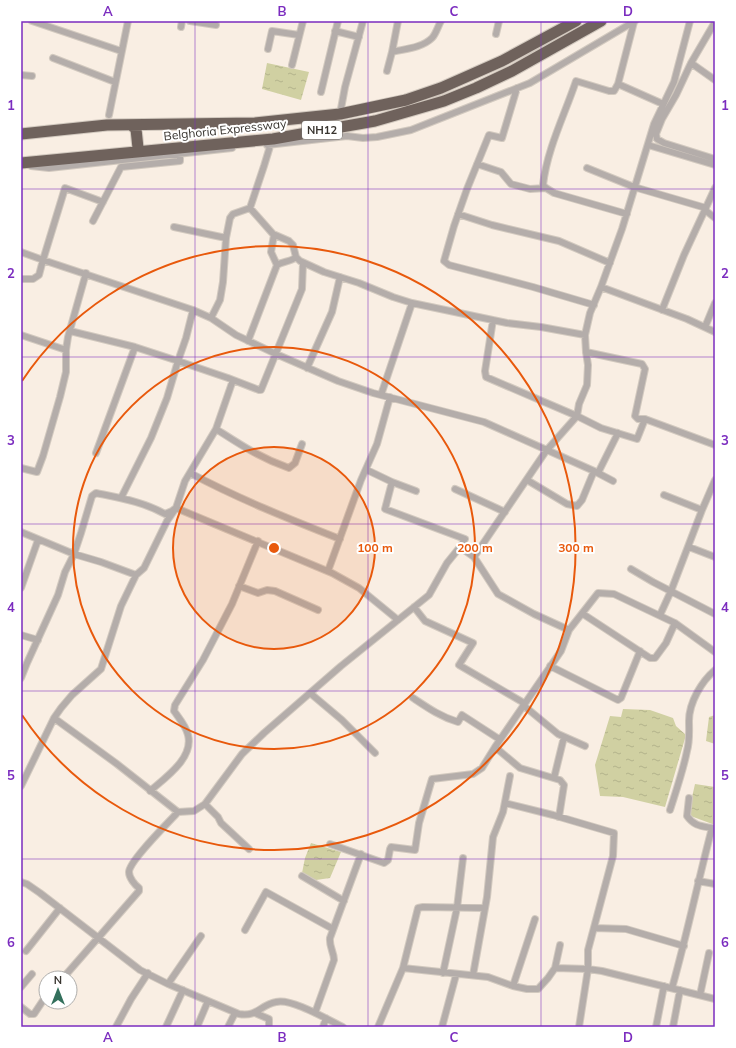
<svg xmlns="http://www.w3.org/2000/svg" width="736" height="1048" viewBox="0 0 736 1048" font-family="Mulish,sans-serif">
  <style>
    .water { fill: url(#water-ripples) }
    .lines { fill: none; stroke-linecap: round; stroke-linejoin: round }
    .street-casing { stroke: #d2c9bf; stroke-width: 8 }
    .highway-casing { stroke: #d2c9bf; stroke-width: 13 }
    .street { stroke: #b4adaa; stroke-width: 6 }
    .highway { stroke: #6f625c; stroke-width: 11 }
    .grid { fill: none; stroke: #7b2cbf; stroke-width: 1; stroke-opacity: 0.55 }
    .ring { fill: none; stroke: #e8590c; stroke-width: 2 }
    .labels { text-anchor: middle; stroke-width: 4; stroke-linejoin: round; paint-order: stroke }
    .shield { fill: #fff; stroke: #74716d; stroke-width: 1 }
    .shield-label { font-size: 11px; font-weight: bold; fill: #38342f }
    .street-label { font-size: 12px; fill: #38342f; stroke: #fff }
    .centre { fill: #e8590c; stroke: #fff; stroke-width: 2 }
    .ring-label { font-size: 12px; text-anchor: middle; font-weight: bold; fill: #e8590c; stroke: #fff; stroke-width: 4; stroke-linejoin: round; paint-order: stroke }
    .neatline { fill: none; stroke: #7b2cbf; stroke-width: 1.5 }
    .grid-label { font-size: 13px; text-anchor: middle; font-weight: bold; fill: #7b2cbf }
  </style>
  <defs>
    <pattern id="water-ripples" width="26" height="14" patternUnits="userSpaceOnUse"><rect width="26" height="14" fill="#d0d0a2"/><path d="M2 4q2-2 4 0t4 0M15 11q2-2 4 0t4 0" fill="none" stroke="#b3b38c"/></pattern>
  </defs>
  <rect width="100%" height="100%" fill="#f9eee3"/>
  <path class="water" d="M267 63 309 72 301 100 262 89Z
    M623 709 650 710 673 718 676 726 686 735 665 807 623 797 600 796 595 765 610 716 621 717Z
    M715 715V744L706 741 709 717Z
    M695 784 715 787V825L688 815Z
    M311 843 341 852 330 878 316 880 302 873 305 858Z"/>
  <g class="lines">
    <g class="street-casing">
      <path id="street" d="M32 21 121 51
        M190 21 216 25
        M634 22 618 84 663 104
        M715 22 691 63 676 95 662 119 656 134 657 139 664 143 715 159
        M181 27 182 21
        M335 31 359 37
        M496 34 499 21
        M268 49 272 31 299 35
        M392 52 398 21
        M53 58 115 82
        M691 63 715 80
        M292 65 303 21
        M387 71 392 52C404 49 422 48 432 38 436 34 438 26 441 21
        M21 75 32 76
        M618 84 614 91H609L576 81C565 114 547 149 543 185L546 188 554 193 627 214
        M517 88 502 138 489 135 467 189 454 226 444 261 449 265 533 287 594 305
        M321 92 338 21
        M340 114 345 87 363 21
        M109 115 128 21
        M267 145 347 136 363 138 377 137 411 130 530 83 635 21
        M648 145 715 165
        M477 164 501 172 511 184 530 189 546 188
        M31 166 49 168 232 148
        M587 168 634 187 706 208
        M250 208 273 234 289 241 293 245 296 257 300 261 324 272 359 283 393 297 412 303 507 323 541 327 585 335
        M705 210 715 218
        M458 214 492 225 559 241 610 263
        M93 221 121 167 180 161V154
        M174 227 226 238
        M274 235 271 252 277 265
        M21 252 43 260 65 188 103 202
        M21 279H33L39 275 43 260 193 310 211 318 236 335 276 354 338 381 373 393 484 422 594 471
        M601 287 622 229 654 124 674 82 690 21
        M193 310 186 338 178 361 228 378 259 390H261L302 289 303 263
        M662 310 684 255 715 188
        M211 318 220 300 223 282 226 238 230 218 233 214 250 208 264 166 271 143
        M493 320 485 371 486 377 577 416 601 428 637 439 645 419 715 445
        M705 327 715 303
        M70 331 135 347 178 361 167 398 151 438 121 498
        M21 335 66 350
        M248 341 277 265C283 261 291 262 296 257
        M586 352 642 364 645 369 635 416 638 419H645
        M307 368 332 312 340 277
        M381 395 412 303
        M216 429C241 445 260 458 289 468L295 463 302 444
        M96 453 135 347
        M21 468 37 472 43 456 60 397 66 372V350L68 337 86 273
        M367 470 392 482 385 509 465 539 460 547
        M190 473C239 499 289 519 340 539
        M598 473 618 433
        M527 480 567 504 577 506 582 500 594 471 613 481
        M392 482 416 491
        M455 489 505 512
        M664 495 702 510 715 480
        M21 532 74 554 101 562 136 575
        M689 547 715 557
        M474 557 546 451 577 416 579 404 587 385 588 365 586 352 585 335 590 313 601 287 687 319 715 332
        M631 569 653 582 715 614
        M328 571 361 480 377 444 390 397
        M239 586 258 593 267 590 275 591 318 610
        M21 588 38 540
        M414 607 425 621 473 643 459 665 524 703
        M583 614 650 658H655L666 643 675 623
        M660 615 671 591 702 510
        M21 635 38 640
        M550 666 618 700 621 698 640 651
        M21 678 27 663 58 595 65 572 74 554 81 533 92 496 96 493C120 498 144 502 165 514L172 511 176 508 332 573 359 588 398 620
        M310 693 342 720 375 753
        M413 698C428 708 441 717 458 722L462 715 499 739
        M523 705 558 734 585 746
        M54 718 117 764 178 812
        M495 747 561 651 569 630
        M554 778 564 737
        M21 786 54 718 61 708 72 695 101 669 121 606 136 575 144 568 167 521 176 508 185 481 216 429 233 380
        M150 791C165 778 194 758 188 735 186 726 179 718 174 711L175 705 203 660 232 604 258 541
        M689 798 687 816C694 826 701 826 712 828
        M505 803 553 815 614 833 613 856 588 950V969L579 1027
        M205 804 218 817 221 823 249 849
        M670 810C676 791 683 771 687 751 690 740 689 731 689 721 689 702 702 681 715 670
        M330 844 384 863 388 860 390 849 391 847 415 850 419 823 432 779 473 774 482 768 495 747 520 768 560 780 564 785 559 817
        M302 876 344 901
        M698 881 715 884
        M21 882 27 884 40 893 140 970 168 984 239 1014C258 1017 260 1005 276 1002 292 998 328 1020 343 1027
        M594 928 626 929 684 946
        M245 930 266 892 333 929
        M26 951 60 908
        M403 968 418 908 423 907 485 908
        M555 968 560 945
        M443 973 457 908 463 858
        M473 975 487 897 493 837 503 812 510 776
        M63 978 139 891V888C135 885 129 878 129 872 129 861 169 822 178 812L194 811 205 804 242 754 264 733 341 666 429 595 447 563 460 547 474 557 498 594 534 614 569 630 598 593 614 594 675 623 715 652
        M168 984 201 936
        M513 986 535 919
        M21 987 32 974
        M672 988C687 935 698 881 712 828H715
        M700 995 709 953
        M21 1007 30 1014H34L46 996
        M255 1013 269 1019V1027
        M315 1013 334 960C334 952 329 947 330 938L361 854
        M116 1027 131 999 148 973
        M166 1027 183 990
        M197 1027 208 1001
        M228 1027 235 1013
        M323 1027 326 1018
        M378 1027 403 968 488 977 513 986 527 989H538L548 978 555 968 588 969 602 971 715 999
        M442 1027 456 975
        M656 1027 664 986
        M673 1027 680 990"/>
    </g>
    <g class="highway-casing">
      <path id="highway" d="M131 125 136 129 138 148 136 152
        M21 134 107 125 255 123 340 114 406 100 441 88 502 61 576 21
        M21 163 273 139 375 121 444 101 476 88 512 71 601 21"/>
    </g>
    <use href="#street" class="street"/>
    <use href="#highway" class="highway"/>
  </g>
  <path class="grid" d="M195 21V1027M368 21V1027M541 21V1027M21 189H715M21 357H715M21 524H715M21 691H715M21 859H715"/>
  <circle cx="274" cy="548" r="101" fill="#e8590c" fill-opacity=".12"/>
  <g class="ring">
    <circle cx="274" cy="548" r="101"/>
    <circle cx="274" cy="548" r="201"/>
    <path d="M22 381A302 302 0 1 1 22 715"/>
  </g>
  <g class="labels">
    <rect class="shield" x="302" y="121" width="40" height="18" rx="3"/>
    <g class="shield-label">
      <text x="322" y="134">NH12</text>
    </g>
    <g class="street-label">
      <text transform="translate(225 130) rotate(-6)" y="4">Belghoria Expressway</text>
    </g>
  </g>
  <circle cx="274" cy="548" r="6" class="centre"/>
  <g class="ring-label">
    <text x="375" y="552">100 m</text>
    <text x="475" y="552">200 m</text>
    <text x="576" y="552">300 m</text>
  </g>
  <rect width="736" height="1048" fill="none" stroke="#ffffff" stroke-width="44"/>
  <g transform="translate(58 990)"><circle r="19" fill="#ffffff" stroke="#afaeac"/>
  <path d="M0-3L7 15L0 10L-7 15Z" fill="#33705c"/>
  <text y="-6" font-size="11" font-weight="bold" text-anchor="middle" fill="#38342f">N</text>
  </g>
  <rect x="22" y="22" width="692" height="1004" class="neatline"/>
  <g class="grid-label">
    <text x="108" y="16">A</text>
    <text x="282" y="16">B</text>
    <text x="454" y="16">C</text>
    <text x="628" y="16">D</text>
    <text x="11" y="110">1</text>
    <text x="725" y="110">1</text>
    <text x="11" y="278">2</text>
    <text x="725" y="278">2</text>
    <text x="11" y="445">3</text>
    <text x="725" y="445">3</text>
    <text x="11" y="612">4</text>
    <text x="725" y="612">4</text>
    <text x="11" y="780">5</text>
    <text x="725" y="780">5</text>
    <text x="11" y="947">6</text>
    <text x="725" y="947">6</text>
    <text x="108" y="1042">A</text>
    <text x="282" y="1042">B</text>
    <text x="454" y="1042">C</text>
    <text x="628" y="1042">D</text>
  </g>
</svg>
